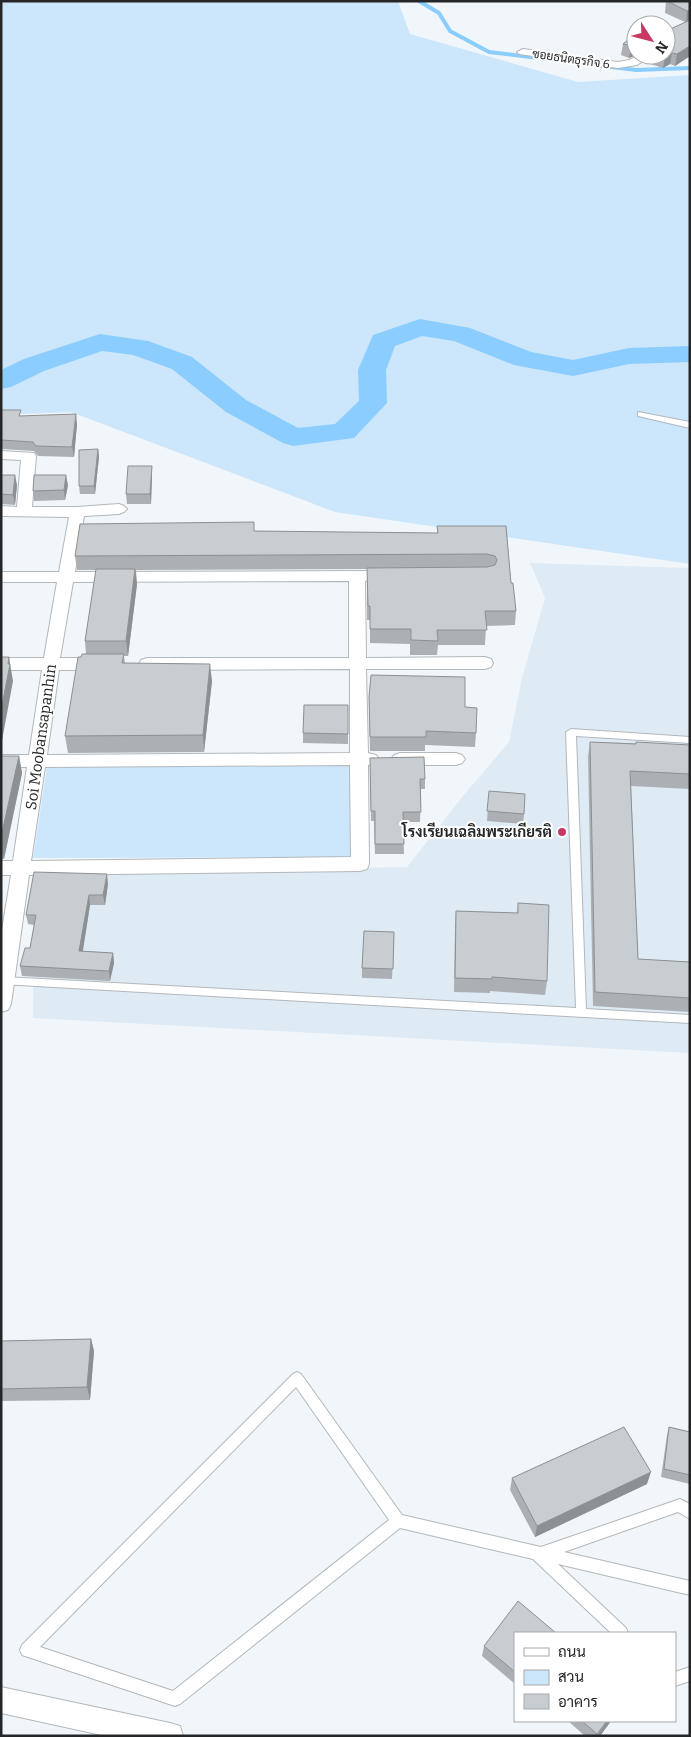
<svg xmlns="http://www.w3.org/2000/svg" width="691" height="1737" viewBox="0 0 691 1737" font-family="Bitter,Sarabun,serif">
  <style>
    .built { fill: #dfebf4 }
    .green { fill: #cce6fb }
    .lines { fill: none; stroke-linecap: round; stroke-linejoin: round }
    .stream { stroke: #8acdfe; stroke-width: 4 }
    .river { fill: #8acdfe; fill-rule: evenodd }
    .lane-casing { stroke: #b2b7bb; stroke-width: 2 }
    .street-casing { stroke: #b2b7bb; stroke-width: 2 }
    .lane { fill: #fff; fill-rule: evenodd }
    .street { fill: #fff; fill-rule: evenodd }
    .wall { fill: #acb0b4 }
    .shaded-wall { fill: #8c9092 }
    .building { fill: #c8cdd1; stroke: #8c9092 }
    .poi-dot { fill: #c83a63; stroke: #fff; stroke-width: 2 }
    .labels { text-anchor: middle; stroke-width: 4; stroke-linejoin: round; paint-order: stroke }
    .far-street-label { font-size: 12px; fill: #242627; stroke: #fff }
    .street-label { font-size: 15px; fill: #242627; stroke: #fff }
    .poi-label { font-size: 15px; font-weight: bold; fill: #242627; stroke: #fff; text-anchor: end }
  </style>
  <rect width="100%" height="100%" fill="#f1f6fa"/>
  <path class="built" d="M530 563 690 568V1053L33 1018 34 874 407 867 463 796 509 742 522 678 545 598Z"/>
  <path class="green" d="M1 1H398L410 34 578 82 690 75V564L335 512 71 412 1 415Z
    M351 766 350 857 33 858 47 767Z"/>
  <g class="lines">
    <path class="stream" d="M419 1 439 13 450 31 489 52 636 70 690 68"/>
    <path class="river" d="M420 319 470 328 531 352 573 360 629 348 690 346V362L629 364 573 376 514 365 454 341 422 336 395 346 386 370 387 403 354 438 293 446 283 443 226 412 172 369 133 355 102 351 44 371 11 387 1 389V370L24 359 100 334 148 341 192 357 246 400 298 428 335 424 359 401 358 370 373 335Z"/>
    <g class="lane-casing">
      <path id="lane" d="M638 412 690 422V428L638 416Z
        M571 729 690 737V743L576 736 586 1009 690 1015V1023L1 984V978L5 977 576 1008 566 732Z
        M297 1372 301 1374 402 1515 541 1547 680 1499 690 1504V1519L678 1512 564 1552 690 1581V1595L558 1564 626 1628 628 1633H611L533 1559 400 1528 180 1704 175 1706 22 1655 20 1650 22 1645 293 1374ZM296 1387 389 1520 173 1691 40 1647Z
        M690 1667V1681L675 1686V1672Z"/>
    </g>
    <g class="street-casing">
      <path id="street" d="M523 49 618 62 629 60 639 55H652L637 65 618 68 519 54 517 52Z
        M1 451 34 453 36 456 32 507H77L119 504 124 506 127 509 124 512 119 514 84 516 75 572 367 571 373 572 375 576 373 580 365 581 366 658 485 657 491 659 493 663 491 667 485 669H366L368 753 376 755 379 759 376 763 368 765 369 864 367 869 360 871 29 875 11 1004 8 1010 1 1012V936L11 875H1V861H13L27 767H1V755H29L42 670H1V658H44L57 582H1V572H59L69 517 1 516V506L17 507 21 460 1 459ZM349 581V658H147L141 660 139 664 141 668 147 670 350 669V753L47 755 59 670H102L108 668 110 664 108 660 102 658H60L73 582ZM350 765 351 857 31 861 45 767Z
        M400 753H456L462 755 465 759 462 763 456 765H400L394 763 391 759 394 755Z
        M1 1687 170 1723 180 1726 183 1736H106L1 1713Z"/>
    </g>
    <use href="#lane" class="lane"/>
    <use href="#street" class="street"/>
  </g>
  <path class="wall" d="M666 1H690V56L675 66 670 64 663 68 644 62 645 55H666L685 22 665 13Z
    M636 33V55L629 58 621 55 623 44Z
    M1 410 22 416 77 424 74 457 38 456 34 451 1 449Z
    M98 449 99 457 95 494H80L79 486Z
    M152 466V476L151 504H127L126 494Z
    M1 475 17 485 15 505 1 504Z
    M68 485 65 500 34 501 33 491Z
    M437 526H506L511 583 516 611 515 625 486 626 485 645H438L437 655H410V644L370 643V620H367V569L136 570 137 584 128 656H124L125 663 212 681 204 752 68 753 65 736 81 657 86 654 85 641 96 570H77L75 556 255 531 437 533Z
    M369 697 465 707 476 733 475 747 425 745V751H370Z
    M348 705V744L303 743V733Z
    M590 742 690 745V789L631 786 638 959 690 962V1012L593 1006 588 756Z
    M1 756H19L22 773 4 859H1Z
    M370 768 425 779V789H421L420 822H403L404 854H375L374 821H371Z
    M489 791 524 814 523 824 487 821Z
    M108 884 105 905H90L83 951 113 953 114 963 110 981 22 976 20 966 30 948 34 925 28 924 26 915Z
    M518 903 547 981 545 995 490 991V993L454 992 455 925 456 911 517 913Z
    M394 932 392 979 362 978V968Z
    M91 1339 94 1351 90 1400 1 1401V1341Z
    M669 1427 690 1432V1484L661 1477 667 1435Z
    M512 1478 647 1484 535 1537 510 1490Z
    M515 1633V1684L482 1656 484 1646Z
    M568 1721H611L600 1736H585Z"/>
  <path class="shaded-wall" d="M690 10V22H686L687 11Z
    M636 43V55L629 58 631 46Z
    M690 46V56L675 66 677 54Z
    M672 53 670 64 663 68 665 57Z
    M76 414 77 424 74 457 72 447Z
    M98 449 99 457 95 494 94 486Z
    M152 466V476L151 504 150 494Z
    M15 475 17 485 15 505 13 495Z
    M66 475 68 485 65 500 64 490Z
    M135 569 137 584 128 656 126 641Z
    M9 657 13 681 1 746V711Z
    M210 664 212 681 204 752 203 735Z
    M19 756 22 773 4 859 1 848V837Z
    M107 874 108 884 105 905 103 895Z
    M89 895 90 905 81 961 79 951Z
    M113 953 114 963 110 981 109 971Z
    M91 1339 94 1351 90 1400 87 1387Z
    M651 1472 647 1484 535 1537 537 1526Z
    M607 1721H611L600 1736H597Z"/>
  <path class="building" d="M667 1H690V10L687 11Z
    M690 20V46L677 54 672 53 665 57 660 55H666V31Z
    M636 33V43L631 46 623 44Z
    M1 410H21L19 416 76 414 72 447 36 446 33 442 1 440Z
    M98 449 94 486H79V450Z
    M128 466H152L150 494H126Z
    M1 475H15L13 495 1 494Z
    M34 475H66L64 490 33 491Z
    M254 522V531L438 533 437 526H506L511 583H513L516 611H485L487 630H437L438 641 411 640V629H370V606H368L367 568 487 567 495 565 497 560 495 556 487 554 75 556 80 524Z
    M96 569H135L126 641H85Z
    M82 654H124L122 663 210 664 203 735 65 736 78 657H81Z
    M1 657H9L8 664H10L1 711Z
    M371 675 465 677V707L477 708 476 733 426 731V737H370L369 697Z
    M304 705H348V734L303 733Z
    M590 742 636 744V742L690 745V774L630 771 638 959 690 962V998L595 992Z
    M1 756H19L1 837Z
    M424 757 425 779H420L421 812H403L404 844H375V811H371L370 758Z
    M489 791 525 794 524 814 487 811Z
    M34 872 107 874 103 895H89L79 951 113 953 109 971 20 966 25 948H30L36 915H26Z
    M518 903 549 905 547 981 492 977V979L455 978 456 911 518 913Z
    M364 931 394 932 393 969 362 968Z
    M91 1339 87 1387 1 1389V1341Z
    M624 1427 651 1472 537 1526 512 1478Z
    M669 1427 690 1432V1475L664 1469Z
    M518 1601 556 1633H515V1672L484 1646Z
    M582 1721H607L597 1734Z"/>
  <circle class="poi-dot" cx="562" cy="832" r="5"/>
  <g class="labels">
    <g class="far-street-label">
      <text transform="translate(571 59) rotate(8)" y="4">ซอยธนิตธุรกิจ 6</text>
    </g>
    <g class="street-label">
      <text transform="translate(41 737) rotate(-82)" y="5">Soi Moobansapanhin</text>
    </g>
    <g class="poi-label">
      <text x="552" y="837">โรงเรียนเฉลิมพระเกียรติ</text>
    </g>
  </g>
  <rect width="691" height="1737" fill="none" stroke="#242627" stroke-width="5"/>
  <rect x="514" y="1632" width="162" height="90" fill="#ffffff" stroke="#a7a8a9"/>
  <rect x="524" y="1648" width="25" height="8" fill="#ffffff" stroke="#a7a8a9"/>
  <text x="558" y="1657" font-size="15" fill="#242627">ถนน</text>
  <rect x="524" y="1670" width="25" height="15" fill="#cce6fb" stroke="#a7a8a9"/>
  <text x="558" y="1682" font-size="15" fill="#242627">สวน</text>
  <rect x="524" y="1694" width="25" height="15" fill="#c8cdd1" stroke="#a7a8a9"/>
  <text x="558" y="1707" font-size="15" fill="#242627">อาคาร</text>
  <g transform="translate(651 40) rotate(126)"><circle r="24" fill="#ffffff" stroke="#a7a8a9"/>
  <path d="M0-4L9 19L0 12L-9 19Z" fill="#c83a63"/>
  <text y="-8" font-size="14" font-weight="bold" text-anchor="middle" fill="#242627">N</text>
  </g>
</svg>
